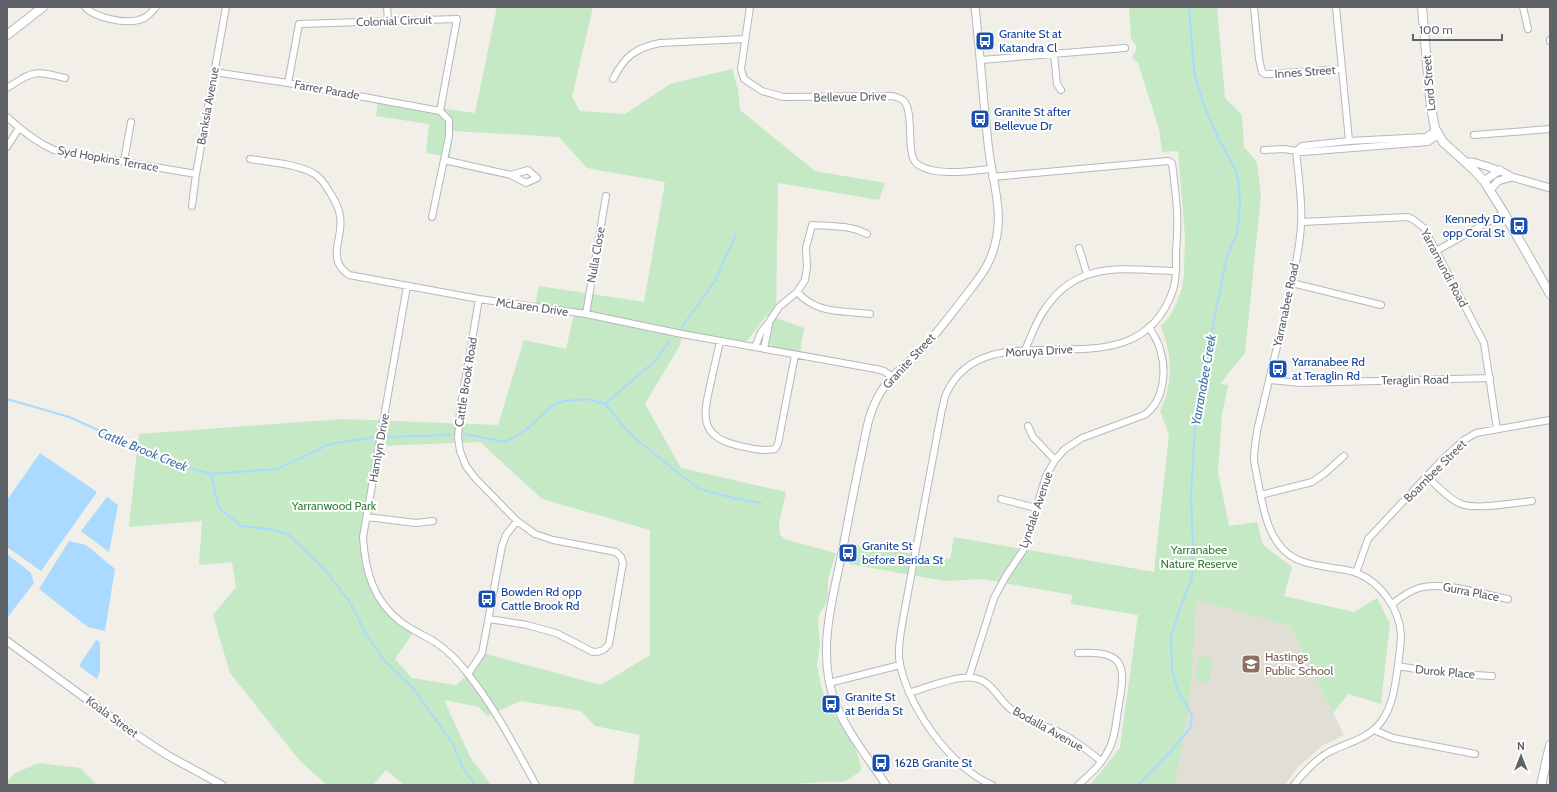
<svg xmlns="http://www.w3.org/2000/svg" width="1557" height="792" viewBox="0 0 1557 792" font-family="Cabin,sans-serif">
  <style>
    .education { fill: #e1ded6 }
    .green { fill: #c5e8c5; fill-rule: evenodd }
    .water { fill: #aadaff }
    .lines { fill: none; stroke-linecap: round; stroke-linejoin: round }
    .stream { stroke: #aadaff; stroke-width: 2 }
    .minor-casing { stroke: #b5b8bc; stroke-width: 8 }
    .tertiary-casing { stroke: #b5b8bc; stroke-width: 9 }
    .secondary-casing { stroke: #b6babf; stroke-width: 10 }
    .minor { stroke: #fff; stroke-width: 6 }
    .tertiary { stroke: #fff; stroke-width: 7 }
    .secondary { stroke: #fff; stroke-width: 8 }
    .labels { text-anchor: middle; stroke-width: 4; stroke-linejoin: round; paint-order: stroke }
    .street-label { font-size: 12px; fill: #5f6368; stroke: #fff }
    .transit-label { font-size: 12px; fill: #164399; stroke: #fff; text-anchor: start }
    .park-label { font-size: 12px; fill: #348238; stroke: #fff }
    .education-label { font-size: 12px; fill: #785e54; stroke: #fff; text-anchor: start }
    .water-label { font-size: 13px; font-style: italic; fill: #4174aa; stroke: #fff }
  </style>
  <rect width="100%" height="100%" fill="#f1efe8"/>
  <path class="education" d="M1197 600 1290 626 1344 735 1322 746 1297 768 1285 785H1175L1190 702Z"/>
  <path class="green" d="M497 7H593L572 97 580 111 625 114 670 84 732 69 738 89 740 110 815 171 885 183 879 200 778 183 776 318 804 328 800 353 774 347 768 343 773 321 776 318 766 316 746 342 682 334 680 345 645 404 681 468 786 492 779 524 780 535 787 540 836 553 828 579V596L825 606 819 614 818 620 820 644 817 665 822 690 831 711 852 739 861 766V771L846 781 840 782H823L782 785H633L640 735 595 726 581 711 521 701 487 716 479 707 444 700 470 757 491 785H404L386 770 373 785H327L300 761 230 673 213 615 236 587 232 562 199 565 202 521 129 527 139 434 342 419 498 425 524 340 566 349 574 314 534 308 539 286 644 302 665 182 587 168 559 137 453 131 450 157 426 153 429 124 376 116 378 99 475 113ZM480 442 542 499 650 530V655L601 685 482 653 468 674 456 685 412 678 395 659 415 630 381 603 365 560 367 517 380 446Z
    M1129 7H1217L1225 98 1242 115 1244 147 1257 162 1261 196 1245 353 1220 384 1228 385 1222 415 1218 471 1229 526 1257 522 1263 545 1292 567 1284 596 1354 612 1377 598 1390 624 1381 704 1348 694 1333 713 1290 626 1197 600 1190 702 1175 785 1091 784 1120 748 1138 615 1071 604 1072 595 982 579 945 581 849 564 853 545 950 559 954 537 1154 572 1169 435 1160 411C1174 383 1172 355 1161 326L1170 316 1177 302 1182 288 1184 274 1185 236 1178 151 1162 152 1159 129 1138 63 1132 57 1136 51V46L1131 38Z
    M1199 656 1212 659 1209 683 1195 681Z
    M39 763 80 768 97 785H7V782L15 773Z"/>
  <path class="water" d="M40 453 97 492 41 571 7 547V500Z
    M107 497 118 505 109 552 81 531Z
    M69 541 86 545 115 569 105 631 88 627 39 589Z
    M7 554 31 573 34 583 7 618Z
    M96 640 100 642V671L97 679 79 666Z"/>
  <g class="lines">
    <path class="stream" d="M682 327 715 281 736 234
      M7 399 69 417 172 463 212 474 277 469 330 444 374 437
      M605 404 632 436 699 489 733 498 761 503
      M465 434 505 442 526 430 553 405 565 401 587 399 605 404 655 361 670 341
      M387 437 450 435
      M211 474 219 508 241 526 268 529 288 534 325 570 350 602 367 636 385 661 413 688 453 744 463 768 475 785
      M1138 785 1171 751 1191 727 1192 716 1178 691 1172 669 1171 636 1182 603 1192 579 1193 547 1191 496 1196 408 1227 256 1237 233 1240 205 1239 186 1236 170 1220 142 1203 103 1194 71 1189 7"/>
    <g class="minor-casing">
      <path id="minor" d="M85 7C95 18 125 24 139 20 147 18 151 13 156 7
        M387 7 388 21
        M750 7 741 69 744 79 762 91 783 97 893 96C896 97 901 98 904 101 915 114 905 154 917 164 935 177 971 171 991 169
        M1254 7 1259 59 1262 72 1265 74H1270L1342 69
        M1336 7 1349 141
        M1523 7 1528 29
        M1550 40V41
        M1054 54 1057 84 1061 90
        M981 60 1125 48
        M214 72 288 83 440 111
        M613 79C625 56 635 48 660 43L745 39
        M288 83 299 24 457 19 440 111
        M7 88C34 71 33 70 65 78
        M7 117C21 130 36 142 54 150L196 174
        M1474 135 1550 129
        M7 147 19 128
        M1264 150 1284 149 1303 152 1428 142 1438 135
        M1296 151 1302 146 1349 141 1426 137 1436 130
        M250 159C269 162 296 164 313 173 320 177 325 184 329 191 334 199 339 207 340 216 344 239 325 258 349 275L479 299 586 314 682 334 876 369 884 371 892 377
        M444 160 511 175 528 170 537 178 526 183 511 175
        M124 161 131 122
        M192 206 196 174 226 7
        M432 217 449 136V120L440 111
        M1301 222 1408 217 1414 220 1424 228 1484 343 1497 429
        M1079 248 1087 274
        M1436 251 1504 213
        M1292 283 1381 305
        M407 286 363 537C365 570 373 601 401 622 411 630 424 635 435 642 447 650 459 662 468 674 495 708 515 747 536 785
        M797 292C818 315 842 310 870 314
        M479 299 460 411 458 438 460 451 466 466 476 479 517 521 535 534 553 540 616 552 621 557 623 563 609 644C605 650 601 652 593 652L556 633 527 625 489 619
        M586 314 606 196
        M720 341C717 356 713 371 710 386 703 416 700 436 736 445 749 448 762 452 775 449L778 444 795 355
        M755 347 761 332 769 322 779 307 797 292 805 280 807 267 806 248 812 225C831 226 849 225 867 234
        M764 349 769 324
        M1025 350C1031 337 1036 321 1045 309 1078 259 1125 270 1176 271
        M1269 380 1300 383 1490 378
        M1028 426 1033 437 1055 460
        M1427 477C1438 486 1448 499 1461 504 1477 510 1514 503 1532 501
        M1261 495 1312 482 1325 473 1344 456
        M1001 499 1036 508
        M367 517 416 523 433 521
        M1356 573 1368 539 1442 460 1464 440 1476 433 1550 420
        M1392 604C1400 598 1409 591 1419 588 1443 581 1482 594 1508 599
        M1398 666 1439 673 1492 676
        M468 674 482 653 502 546 506 535 517 521
        M969 677 994 598 1006 576 1024 549 1046 476 1055 460 1065 449 1082 438 1144 415C1164 402 1167 371 1160 349 1158 341 1153 334 1149 327
        M829 683 900 665
        M909 693C925 688 958 675 974 678 993 681 998 700 1012 710 1026 721 1043 725 1059 732 1074 739 1088 751 1101 761
        M1374 730 1393 738 1475 754
        M992 785C950 767 905 704 899 658 898 645 901 632 903 619L942 409C944 404 944 397 947 392 990 303 1135 402 1173 290 1177 278 1176 264 1176 251 1177 238 1178 224 1177 211 1176 195 1174 179 1172 163L1168 161 992 177
        M1078 785C1089 775 1101 765 1108 751 1115 739 1116 723 1118 710 1125 669 1129 650 1078 653
        M1294 785C1304 772 1315 760 1329 752 1348 742 1367 740 1381 722 1394 705 1396 679 1399 658 1400 650 1401 642 1401 634 1399 608 1381 583 1357 573 1350 570 1341 569 1333 568 1318 565 1300 564 1287 553 1267 536 1263 507 1258 482 1257 474 1254 466 1254 458 1254 449 1256 440 1257 431L1292 283C1297 258 1303 230 1301 204 1300 186 1298 169 1296 151"/>
    </g>
    <g class="tertiary-casing">
      <path id="tertiary" d="M1465 162H1473L1489 167 1503 172 1512 177 1550 188
        M1484 181 1500 170
        M1490 190 1498 181 1512 177
        M7 641 126 728 167 755 222 785
        M886 785C869 759 846 731 835 702 816 652 833 598 843 548 850 509 858 470 866 432 870 411 878 391 894 375 902 367 912 360 920 351 936 335 949 317 963 299 972 287 984 274 990 259 1008 217 992 185 988 143 983 98 980 52 975 7"/>
    </g>
    <g class="secondary-casing">
      <path id="secondary" d="M1422 7 1431 108 1435 128 1443 142 1474 170 1484 181 1504 213 1550 294
        M7 35 43 7
        M1541 785 1550 745"/>
    </g>
    <use href="#minor" class="minor"/>
    <use href="#tertiary" class="tertiary"/>
    <use href="#secondary" class="secondary"/>
  </g>
  <defs>
    <g id="bus-square" transform="scale(1)"><rect x="-9" y="-9" width="18" height="18" rx="4" fill="#1a4fb4" stroke="#fff"/><path d="M-5-6H5V4H4V6H2V4H-2V6H-4V4H-5ZM-3.5-4V0h7V-4ZM-3.5 1.2v1.5H-2V1.2ZM2 1.2v1.5H3.5V1.2Z" fill="#fff"/></g>
    <g id="school-square" transform="scale(1)"><rect x="-9" y="-9" width="18" height="18" rx="4" fill="#8d6e63" stroke="#fff"/><path d="M0-5L7-2L0 1L-7-2ZM-4 1L0 2.5L4 1V4Q0 6-4 4Z" fill="#fff"/></g>
  </defs>
  <g fill-rule="evenodd">
    <use href="#bus-square" x="985" y="41"/>
    <use href="#bus-square" x="980" y="119"/>
    <use href="#bus-square" x="1519" y="226"/>
    <use href="#bus-square" x="1278" y="369"/>
    <use href="#bus-square" x="848" y="553"/>
    <use href="#bus-square" x="487" y="599"/>
    <use href="#school-square" x="1251" y="664"/>
    <use href="#bus-square" x="831" y="704"/>
    <use href="#bus-square" x="881" y="763"/>
  </g>
  <g class="labels">
    <g class="street-label">
      <text transform="translate(394 21) rotate(-2)" y="4">Colonial Circuit</text>
      <text transform="translate(1305 72) rotate(-4)" y="4">Innes Street</text>
      <text transform="translate(1429 83) rotate(-95)" y="4">Lord Street</text>
      <text transform="translate(327 90) rotate(10)" y="4">Farrer Parade</text>
      <text transform="translate(850 97) rotate(-1)" y="4">Bellevue Drive</text>
      <text transform="translate(208 106) rotate(-80)" y="4">Banksia Avenue</text>
      <text transform="translate(108 159) rotate(10)" y="4">Syd Hopkins Terrace</text>
      <text transform="translate(596 255) rotate(-80)" y="4">Nulla Close</text>
      <text transform="translate(1444 268) rotate(62)" y="4">Yarramundi Road</text>
      <text transform="translate(1286 305) rotate(-78)" y="4">Yarranabee Road</text>
      <text transform="translate(532 307) rotate(8)" y="4">McLaren Drive</text>
      <text transform="translate(1039 351) rotate(-3)" y="4">Moruya Drive</text>
      <text transform="translate(909 361) rotate(-47)" y="4">Granite Street</text>
      <text transform="translate(1415 380) rotate(-1)" y="4">Teraglin Road</text>
      <text transform="translate(466 382) rotate(-81)" y="4">Cattle Brook Road</text>
      <text transform="translate(379 448) rotate(-80)" y="4">Hamlyn Drive</text>
      <text transform="translate(1435 471) rotate(-45)" y="4">Boambee Street</text>
      <text transform="translate(1036 510) rotate(-71)" y="4">Lyndale Avenue</text>
      <text transform="translate(1471 592) rotate(11)" y="4">Gurra Place</text>
      <text transform="translate(1445 672) rotate(5)" y="4">Durok Place</text>
      <text transform="translate(112 717) rotate(36)" y="4">Koala Street</text>
      <text transform="translate(1048 729) rotate(29)" y="4">Bodalla Avenue</text>
    </g>
    <g class="transit-label">
      <text x="999" y="38">Granite St at<tspan x="999" dy="14">Katandra Cl</tspan></text>
      <text x="994" y="116">Granite St after<tspan x="994" dy="14">Bellevue Dr</tspan></text>
      <text x="1505" y="223" text-anchor="end">Kennedy Dr<tspan x="1505" dy="14">opp Coral St</tspan></text>
      <text x="1292" y="366">Yarranabee Rd<tspan x="1292" dy="14">at Teraglin Rd</tspan></text>
      <text x="862" y="550">Granite St<tspan x="862" dy="14">before Berida St</tspan></text>
      <text x="501" y="596">Bowden Rd opp<tspan x="501" dy="14">Cattle Brook Rd</tspan></text>
      <text x="845" y="701">Granite St<tspan x="845" dy="14">at Berida St</tspan></text>
      <text x="895" y="767">162B Granite St</text>
    </g>
    <g class="park-label">
      <text x="334" y="510">Yarranwood Park</text>
      <text x="1199" y="554">Yarranabee<tspan x="1199" dy="14">Nature Reserve</tspan></text>
    </g>
    <g class="education-label">
      <text x="1265" y="661">Hastings<tspan x="1265" dy="14">Public School</tspan></text>
    </g>
    <g class="water-label">
      <text transform="translate(1203 380) rotate(-80)" y="5">Yarranabee Creek</text>
      <text transform="translate(143 449) rotate(22)" y="5">Cattle Brook Creek</text>
    </g>
  </g>
  <rect width="1557" height="792" fill="none" stroke="#5f6368" stroke-width="16"/>
  <g transform="translate(1521 756)" stroke="#ffffff" stroke-width="3" paint-order="stroke">
  <path d="M0-3L7 15L0 10L-7 15Z" fill="#5f6368"/>
  <text y="-6" font-size="11" font-weight="bold" text-anchor="middle" fill="#5f6368">N</text>
  </g>
  <path d="M1413 34v6h89v-6" fill="none" stroke="#5f6368" stroke-width="2"/>
  <text x="1419" y="34" font-size="12" fill="#5f6368" stroke="#ffffff" stroke-width="3" paint-order="stroke">100 m</text>
</svg>
